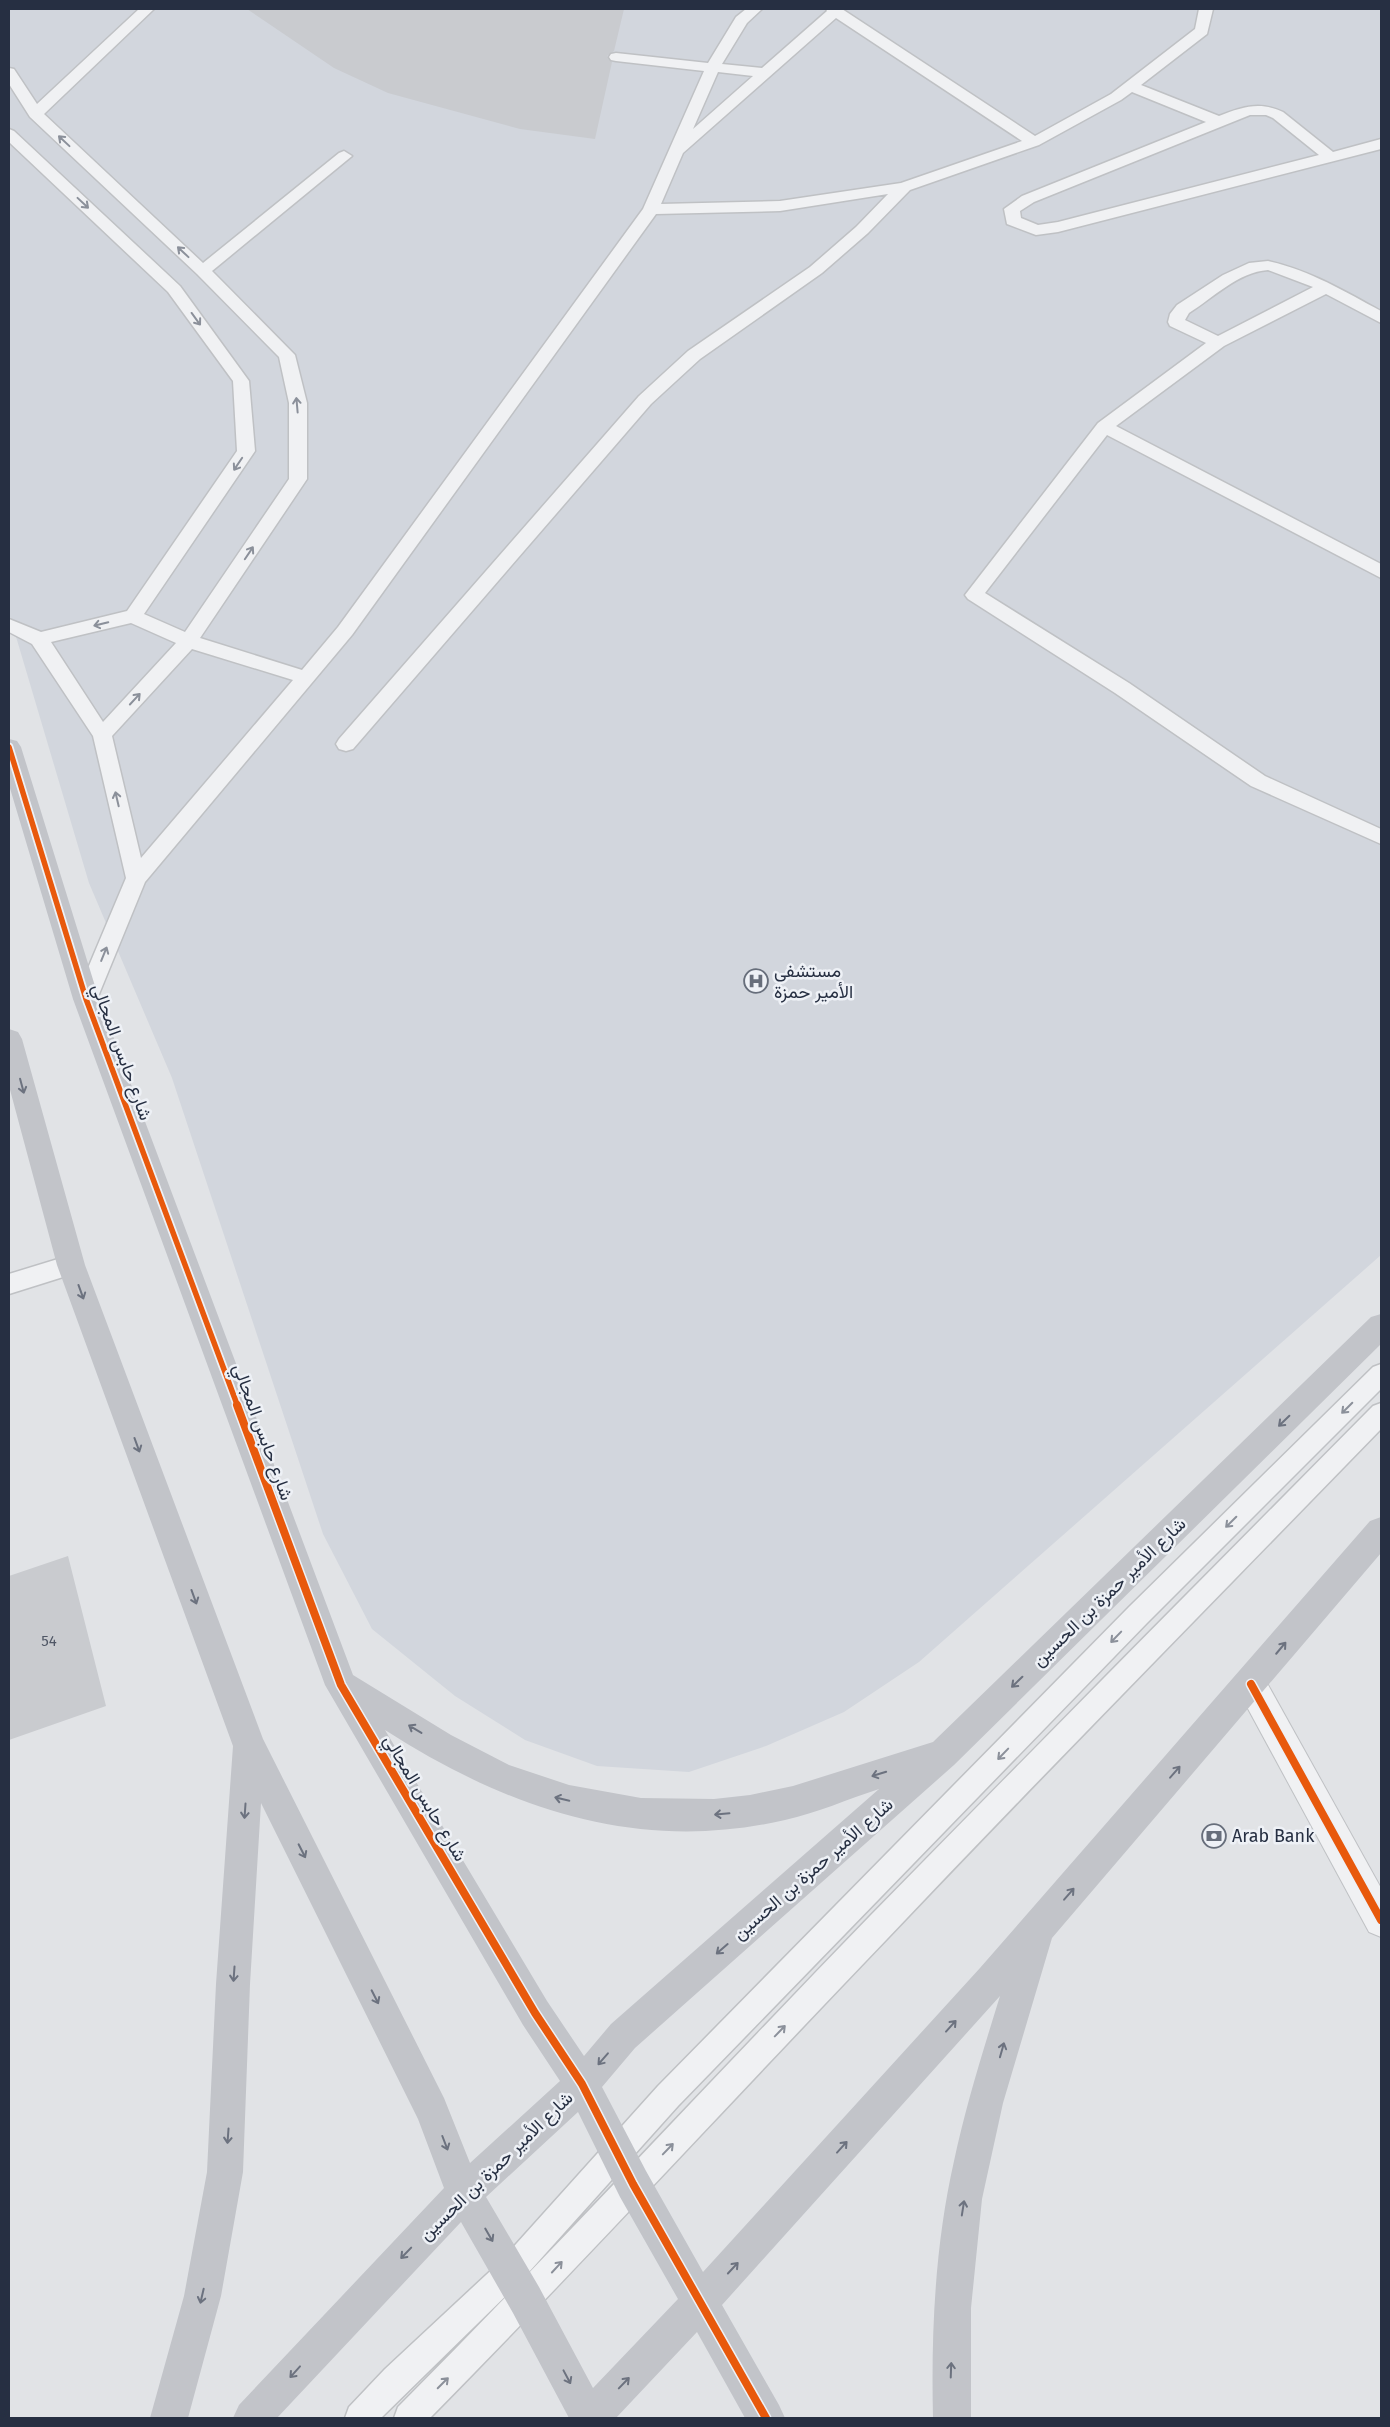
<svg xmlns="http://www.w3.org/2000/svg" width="1390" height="2427" viewBox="0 0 1390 2427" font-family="'Fira Sans',Vazirmatn,sans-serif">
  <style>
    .built { fill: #d2d6dd }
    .building { fill: #c9cbcf }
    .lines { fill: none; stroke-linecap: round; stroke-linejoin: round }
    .lane-casing { stroke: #bfc1c4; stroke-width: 3 }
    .street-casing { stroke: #bfc1c4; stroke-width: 2 }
    .lane { fill: #f0f1f3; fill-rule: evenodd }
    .street { fill: #f0f1f3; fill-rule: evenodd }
    .secondary { fill: #c2c4c9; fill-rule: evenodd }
    .cycleway-far1-casing { stroke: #eef1f6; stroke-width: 9 }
    .cycleway-casing { stroke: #eef1f6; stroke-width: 11 }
    .cycleway-far1 { stroke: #e8590c; stroke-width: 5.5 }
    .cycleway { stroke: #e8590c; stroke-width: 8 }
    .oneway { stroke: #8b909a }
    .oneway2 { stroke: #6c727f }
    .labels { text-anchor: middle; stroke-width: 5; stroke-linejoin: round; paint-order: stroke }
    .number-label { font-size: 15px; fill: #505766 }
    .poi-label { font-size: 18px; fill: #262f42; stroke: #eef1f6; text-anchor: start }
    .street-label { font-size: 18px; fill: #262f42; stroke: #eef1f6 }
  </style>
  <rect width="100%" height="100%" fill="#e1e3e6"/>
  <path class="built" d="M9 9H1381V1255L919 1662 844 1712 766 1746 689 1772 597 1766 525 1740 455 1696 372 1629 323 1534 172 1078 89 883 9 613Z"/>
  <path class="building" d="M247 9H624L614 51 607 56 612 62 595 139 520 129 388 93 334 68Z
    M68 1556 106 1706 9 1740V1576Z"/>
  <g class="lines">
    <g class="lane-casing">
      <path id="lane" d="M139 9H154L44 114 203 263 339 153 344 151 352 156 212 271 295 355 307 403V479L200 638 302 670 338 627 643 209 704 71 616 61 611 60 609 57 611 54 616 53 708 63 736 17 746 9H762L747 23 722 64 762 68 827 11 826 9H842L1035 136 1111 94 1195 29 1199 9H1213L1207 34 1141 85 1219 116C1242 107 1260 101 1283 112L1333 152 1381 139V149L1058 232 1036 235 1007 224 1004 209 1022 196 1206 122 1132 92 1121 100 1039 145 910 190 868 233 822 273 700 359 651 404 353 749 346 751 339 749 336 744 339 739 639 396 688 351 810 267 856 227 888 194 780 211 656 214 352 635 145 882 97 999 93 1005 86 1007 79 1005 75 999 126 878 93 736 32 644 9 632V619L41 632 127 611 237 451 233 381 168 292 9 142V129L14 131 180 286 249 381 255 451 144 614 185 632 289 479V403L279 357 197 274 30 117 9 84V68L14 69 37 104ZM836 18 1022 141 901 183 780 201 661 204 683 153ZM718 72 753 76 693 129ZM1250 115H1266L1273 118 1319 155 1058 222 1038 225 1021 218 1020 211 1034 202ZM131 623 176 643 103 722 51 642ZM192 649 293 680 141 858 112 736Z
        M1268 261C1309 270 1344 291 1381 311V323L1326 294 1224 346 1116 426 1381 564V578L1107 435 985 593 1129 683 1265 776 1381 829V844L1251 786 1115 693 968 599 965 595 1098 423 1206 343 1170 326 1168 322 1170 314 1177 305 1223 275 1249 263ZM1268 270 1313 287 1218 336 1185 320 1189 313C1213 298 1238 272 1268 270Z
        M71 1255 79 1258 82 1265 79 1272 9 1294V1274Z
        M1381 1364V1389L1147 1623 678 2106 520 2282 381 2418H345L349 2407 385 2369 500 2262 658 2086 1129 1607 1373 1367Z
        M1381 1403V1429C1216 1599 1050 1767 887 1939 734 2098 585 2261 430 2418H394L398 2407C558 2246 712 2079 870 1916 1037 1745 1205 1576 1373 1406Z"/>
    </g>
    <g class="street-casing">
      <path id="street" d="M1251 1669 1262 1674 1381 1888V1937L1369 1932 1240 1694 1235 1684 1240 1674Z"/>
    </g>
    <use href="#lane" class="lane"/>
    <use href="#street" class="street"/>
    <path class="secondary" d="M9 739 17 741 21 747 99 999 353 1675 451 1735 509 1765 569 1785 641 1798 714 1799 750 1795 793 1786 933 1742 1371 1317 1381 1314V1344L954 1765 635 2048 602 2087 646 2171 703 2272 980 1968 1370 1521 1381 1517V1553L1052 1938 1003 2103 982 2199 971 2308V2418H933C931 2332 935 2245 954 2161 966 2105 983 2051 1000 1996L722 2305 779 2405 785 2418H745L697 2332 616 2418H569L513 2313 461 2222 277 2418H233L239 2405 444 2188 418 2119 261 1803 250 1984 243 2172 221 2296 188 2418H150L184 2296 207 2172 216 1984 233 1746 57 1265 9 1086V1029L18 1032 22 1039 85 1265 263 1739 444 2098 470 2163 560 2081 523 2025 325 1685 73 999 9 785ZM385 1730C508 1809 639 1854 785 1820 817 1813 848 1799 879 1789L611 2024 584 2056 547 2001ZM578 2112 620 2197 678 2299 593 2388 539 2287 486 2197Z"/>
    <g class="cycleway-far1-casing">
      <path id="cycleway-far1" d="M9 747 86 999 238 1407"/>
    </g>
    <g class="cycleway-casing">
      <path id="cycleway" d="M237 1405 341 1685 535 2013 582 2084 633 2184 766 2418
        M1251 1684 1381 1920"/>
    </g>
    <use href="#cycleway-far1" class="cycleway-far1"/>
    <use href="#cycleway" class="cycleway"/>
  </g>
  <defs><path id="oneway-shaft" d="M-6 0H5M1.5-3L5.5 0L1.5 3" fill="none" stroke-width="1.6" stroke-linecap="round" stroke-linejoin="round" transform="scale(1.25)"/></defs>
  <g class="oneway">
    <use href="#oneway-shaft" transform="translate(64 141) rotate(-137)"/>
    <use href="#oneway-shaft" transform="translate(83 203) rotate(43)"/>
    <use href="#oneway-shaft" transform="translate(183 252) rotate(-137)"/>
    <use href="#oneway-shaft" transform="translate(196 319) rotate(54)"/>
    <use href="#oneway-shaft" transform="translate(297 405) rotate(-95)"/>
    <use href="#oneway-shaft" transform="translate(238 464) rotate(124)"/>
    <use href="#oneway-shaft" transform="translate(249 553) rotate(-56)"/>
    <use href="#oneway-shaft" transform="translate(101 624) rotate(166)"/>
    <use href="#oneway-shaft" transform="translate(135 699) rotate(-47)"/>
    <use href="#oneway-shaft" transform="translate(117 799) rotate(-103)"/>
    <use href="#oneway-shaft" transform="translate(104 954) rotate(-68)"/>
    <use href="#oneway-shaft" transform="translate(1347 1408) rotate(135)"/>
    <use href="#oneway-shaft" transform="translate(1231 1522) rotate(135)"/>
    <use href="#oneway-shaft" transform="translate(1116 1637) rotate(134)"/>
    <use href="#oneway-shaft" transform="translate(1003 1754) rotate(134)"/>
    <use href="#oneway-shaft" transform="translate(780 2031) rotate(-46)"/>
    <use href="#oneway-shaft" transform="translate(668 2149) rotate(-46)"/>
    <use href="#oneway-shaft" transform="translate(557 2267) rotate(-47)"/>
    <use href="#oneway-shaft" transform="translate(443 2383) rotate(-45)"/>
  </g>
  <g class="oneway2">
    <use href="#oneway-shaft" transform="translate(22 1086) rotate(75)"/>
    <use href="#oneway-shaft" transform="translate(81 1292) rotate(70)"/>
    <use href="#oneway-shaft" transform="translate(1284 1421) rotate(136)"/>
    <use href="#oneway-shaft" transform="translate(137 1445) rotate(70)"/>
    <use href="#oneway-shaft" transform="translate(194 1597) rotate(70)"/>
    <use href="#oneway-shaft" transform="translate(1281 1648) rotate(-50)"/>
    <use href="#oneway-shaft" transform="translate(1017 1682) rotate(136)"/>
    <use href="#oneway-shaft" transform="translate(415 1729) rotate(-149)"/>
    <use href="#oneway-shaft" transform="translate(1175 1772) rotate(-49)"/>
    <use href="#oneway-shaft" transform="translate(879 1774) rotate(163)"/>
    <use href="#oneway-shaft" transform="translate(562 1799) rotate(-167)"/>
    <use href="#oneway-shaft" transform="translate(245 1811) rotate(94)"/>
    <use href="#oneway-shaft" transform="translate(722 1814) rotate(175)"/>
    <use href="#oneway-shaft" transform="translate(302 1851) rotate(63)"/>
    <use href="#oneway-shaft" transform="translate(1069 1894) rotate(-49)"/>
    <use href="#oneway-shaft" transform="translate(722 1949) rotate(139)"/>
    <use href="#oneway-shaft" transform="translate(234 1974) rotate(94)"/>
    <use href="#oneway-shaft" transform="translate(375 1997) rotate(63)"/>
    <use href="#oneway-shaft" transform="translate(951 2026) rotate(-48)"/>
    <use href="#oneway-shaft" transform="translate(1002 2050) rotate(-74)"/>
    <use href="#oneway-shaft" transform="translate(603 2059) rotate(131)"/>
    <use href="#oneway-shaft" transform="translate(228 2136) rotate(94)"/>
    <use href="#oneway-shaft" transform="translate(445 2143) rotate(69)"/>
    <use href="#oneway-shaft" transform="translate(842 2147) rotate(-48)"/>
    <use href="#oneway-shaft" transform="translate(963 2208) rotate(-81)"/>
    <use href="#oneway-shaft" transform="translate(489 2235) rotate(60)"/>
    <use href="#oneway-shaft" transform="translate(406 2253) rotate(134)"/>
    <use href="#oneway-shaft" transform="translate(733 2268) rotate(-47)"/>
    <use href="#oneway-shaft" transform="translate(202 2296) rotate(103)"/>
    <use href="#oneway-shaft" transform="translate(951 2370) rotate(-88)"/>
    <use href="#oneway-shaft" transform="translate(295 2372) rotate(132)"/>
    <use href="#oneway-shaft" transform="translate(567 2377) rotate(62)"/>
    <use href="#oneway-shaft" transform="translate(624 2383) rotate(-46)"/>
  </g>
  <defs>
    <g id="hospital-ring" transform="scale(1.25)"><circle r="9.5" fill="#eef1f6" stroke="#676e7b" stroke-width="1.5"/><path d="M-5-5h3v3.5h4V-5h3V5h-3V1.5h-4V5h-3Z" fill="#676e7b"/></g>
    <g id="bank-ring" transform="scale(1.25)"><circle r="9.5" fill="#eef1f6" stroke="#676e7b" stroke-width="1.5"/><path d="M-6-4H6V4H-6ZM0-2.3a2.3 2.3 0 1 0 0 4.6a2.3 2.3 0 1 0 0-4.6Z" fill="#676e7b"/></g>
  </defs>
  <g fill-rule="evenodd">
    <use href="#hospital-ring" x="756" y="981"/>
    <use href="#bank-ring" x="1214" y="1836"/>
  </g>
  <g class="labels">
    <g class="number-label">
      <text x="49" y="1646">54</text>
    </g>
    <g class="poi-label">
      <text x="774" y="977">مستشفى<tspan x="774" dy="21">الأمير حمزة</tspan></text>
      <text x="1232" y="1842">Arab Bank</text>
    </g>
    <g class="street-label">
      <text transform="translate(122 1052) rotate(70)" y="6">شارع حابس المجالي</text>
      <text transform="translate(263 1432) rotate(70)" y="6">شارع حابس المجالي</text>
      <text transform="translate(1109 1592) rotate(-44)" y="6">شارع الأمير حمزة بن الحسين</text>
      <text transform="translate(425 1798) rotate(59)" y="6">شارع حابس المجالي</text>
      <text transform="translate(813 1869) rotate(-41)" y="6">شارع الأمير حمزة بن الحسين</text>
      <text transform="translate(496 2166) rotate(-44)" y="6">شارع الأمير حمزة بن الحسين</text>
    </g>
  </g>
  <rect width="1390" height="2427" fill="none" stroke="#262f42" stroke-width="20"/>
</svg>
